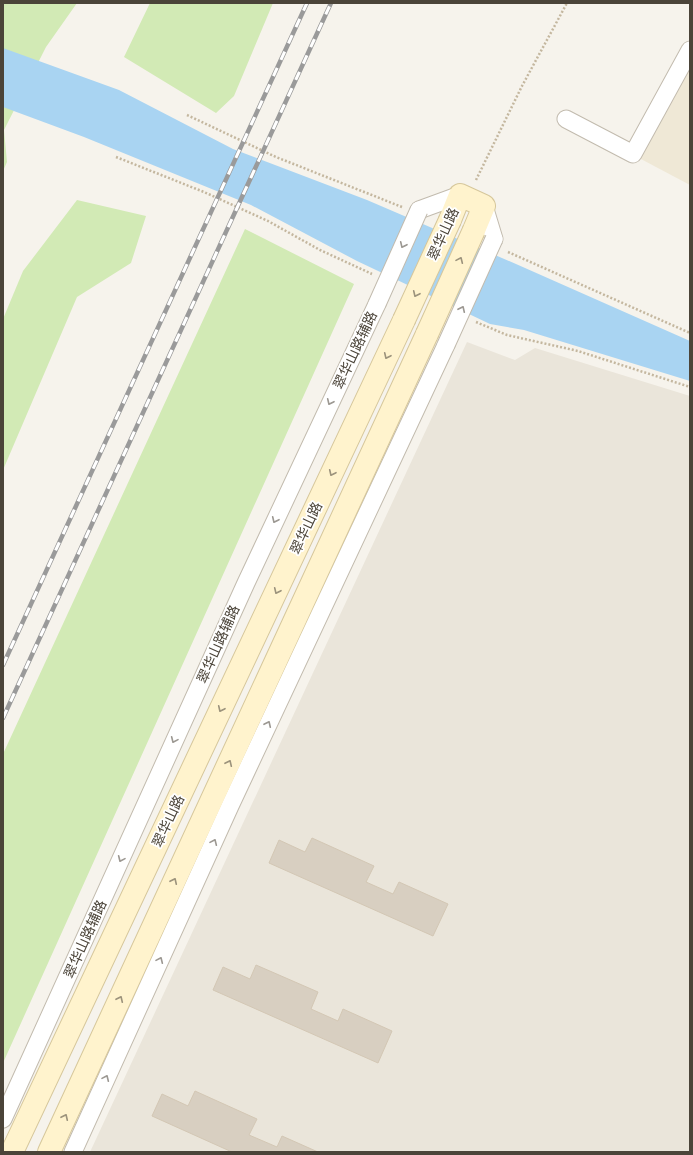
<svg xmlns="http://www.w3.org/2000/svg" width="693" height="1155" viewBox="0 0 693 1155" font-family="'Alegreya Sans','Noto Sans SC',sans-serif">
  <style>
    .residential { fill: #eae5da }
    .education { fill: #efe8d6 }
    .green { fill: #d2eab5 }
    .water { fill: #a9d4f2 }
    .building { fill: #d8cfc1; stroke: #d3c7b4 }
    .lines { fill: none; stroke-linecap: round; stroke-linejoin: round }
    .minor-casing { stroke: #c2bbae; stroke-width: 19 }
    .secondary-casing { stroke: #d6c79b; stroke-width: 24 }
    .path { stroke: #c4b79f; stroke-width: 2.5; stroke-dasharray: 2 2; stroke-linecap: butt }
    .minor { stroke: #fff; stroke-width: 17 }
    .secondary { stroke: #fff3cd; stroke-width: 22 }
    .rail-casing { stroke: #9a9a9a; stroke-width: 4.5 }
    .rail { stroke: #fff; stroke-width: 3; stroke-dasharray: 9; stroke-linecap: butt }
    .minor-bridge-casing { stroke: #c2bbae; stroke-width: 19; stroke-linecap: butt }
    .secondary-bridge-casing { stroke: #d6c79b; stroke-width: 24; stroke-linecap: butt }
    .minor-bridge { stroke: #fff; stroke-width: 17 }
    .secondary-bridge { stroke: #fff3cd; stroke-width: 22 }
    .oneway { stroke: #9c9892 }
    .oneway2 { stroke: #9c937c }
    .labels { text-anchor: middle; stroke-width: 3.5; stroke-linejoin: round; paint-order: stroke }
    .street-label { font-size: 14px; fill: #4b4439; stroke: #fff }
  </style>
  <rect width="100%" height="100%" fill="#f6f3ec"/>
  <path class="residential" d="M467 342 515 360 535 348 690 396V1152H90Z"/>
  <path class="education" d="M690 66V185L639 158Z"/>
  <path class="green" d="M3 3H77L46 47 4 130 7 162 3 171Z
    M150 3H273L234 96 216 113 124 57Z
    M77 200 146 216 131 263 77 297 3 470V319L23 271Z
    M245 229 354 284 3 1063V754Z"/>
  <path class="water" d="M3 48 119 90 233 149 367 200 516 264 690 341V381L524 330 490 324 357 261 251 205 84 137 3 107Z"/>
  <path class="building" d="M312 838 374 866 366 882 393 894 399 882 448 904 433 936 269 863 279 840 305 852Z
    M256 965 318 992 311 1009 338 1021 343 1009 392 1031 378 1063 213 990 223 967 250 979Z
    M195 1091 257 1119 249 1135 277 1147 282 1136 318 1152H232L152 1116 162 1094 188 1106Z"/>
  <g class="lines">
    <g class="minor-casing">
      <path id="minor" d="M566 119 633 154 690 50
        M484 206 494 239
        M419 210 460 195
        M3 1119 246 583 377 304
        M73 1152 230 806 446 345"/>
    </g>
    <g class="secondary-casing">
      <path id="secondary" d="M450 220 460 195 484 206 474 230
        M12 1152 404 320
        M49 1152 427 334"/>
    </g>
    <path class="path" d="M187 115 276 157 402 207
      M116 157 204 192 268 221 320 250 372 274
      M476 180 522 86 567 3
      M508 252 690 333
      M476 322 507 335 578 351 690 387"/>
    <use href="#minor" class="minor"/>
    <use href="#secondary" class="secondary"/>
    <g class="rail-casing">
      <path id="rail" d="M3 665 307 3
        M3 718 331 3"/>
    </g>
    <use href="#rail" class="rail"/>
    <g class="minor-bridge-casing">
      <path id="minor-bridge" d="M377 304 419 210
        M446 345 494 239"/>
    </g>
    <g class="secondary-bridge-casing">
      <path id="secondary-bridge" d="M404 320 450 220
        M427 334 474 230"/>
    </g>
    <use href="#minor-bridge" class="minor-bridge"/>
    <use href="#secondary-bridge" class="secondary-bridge"/>
  </g>
  <defs><path id="oneway-chevron" d="M-2-3.5L2.5 0L-2 3.5" fill="none" stroke-width="1.6" stroke-linecap="round" stroke-linejoin="round"/></defs>
  <g class="oneway">
    <use href="#oneway-chevron" transform="translate(403 245) rotate(115)"/>
    <use href="#oneway-chevron" transform="translate(462 309) rotate(-65)"/>
    <use href="#oneway-chevron" transform="translate(330 402) rotate(115)"/>
    <use href="#oneway-chevron" transform="translate(275 520) rotate(115)"/>
    <use href="#oneway-chevron" transform="translate(268 724) rotate(-65)"/>
    <use href="#oneway-chevron" transform="translate(174 740) rotate(114)"/>
    <use href="#oneway-chevron" transform="translate(214 842) rotate(-66)"/>
    <use href="#oneway-chevron" transform="translate(121 859) rotate(114)"/>
    <use href="#oneway-chevron" transform="translate(160 960) rotate(-66)"/>
    <use href="#oneway-chevron" transform="translate(106 1078) rotate(-66)"/>
  </g>
  <g class="oneway2">
    <use href="#oneway-chevron" transform="translate(460 260) rotate(-66)"/>
    <use href="#oneway-chevron" transform="translate(416 294) rotate(115)"/>
    <use href="#oneway-chevron" transform="translate(387 356) rotate(115)"/>
    <use href="#oneway-chevron" transform="translate(332 473) rotate(115)"/>
    <use href="#oneway-chevron" transform="translate(277 591) rotate(115)"/>
    <use href="#oneway-chevron" transform="translate(221 709) rotate(115)"/>
    <use href="#oneway-chevron" transform="translate(229 763) rotate(-65)"/>
    <use href="#oneway-chevron" transform="translate(174 881) rotate(-65)"/>
    <use href="#oneway-chevron" transform="translate(120 999) rotate(-65)"/>
    <use href="#oneway-chevron" transform="translate(65 1117) rotate(-65)"/>
  </g>
  <g class="labels">
    <g class="street-label">
      <text transform="translate(443 234) rotate(-66)" y="5">翠华山路</text>
      <text transform="translate(355 350) rotate(-65)" y="5">翠华山路辅路</text>
      <text transform="translate(306 528) rotate(-65)" y="5">翠华山路</text>
      <text transform="translate(218 644) rotate(-66)" y="5">翠华山路辅路</text>
      <text transform="translate(168 821) rotate(-65)" y="5">翠华山路</text>
      <text transform="translate(85 939) rotate(-66)" y="5">翠华山路辅路</text>
    </g>
  </g>
  <rect width="693" height="1155" fill="none" stroke="#4b4439" stroke-width="8"/>
</svg>
